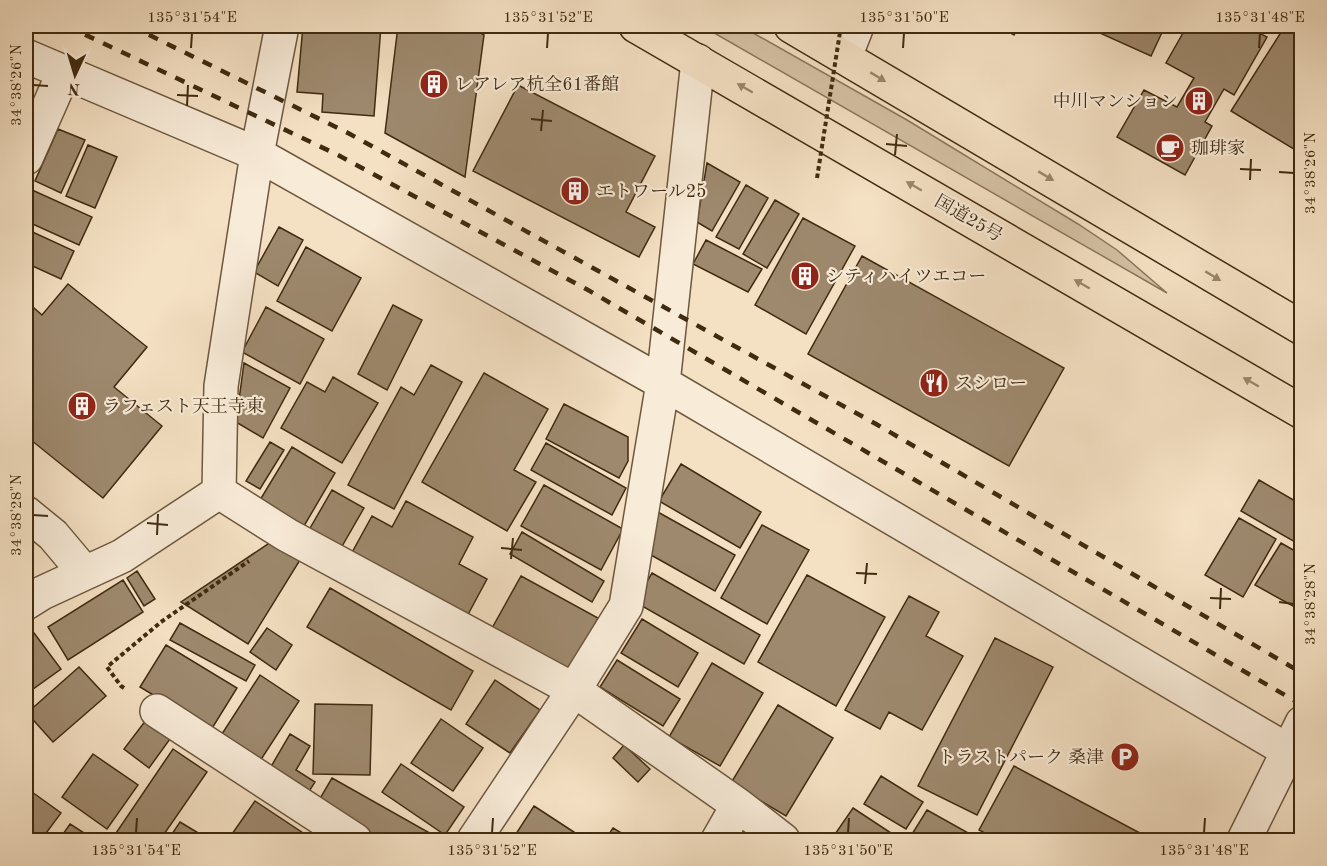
<svg xmlns="http://www.w3.org/2000/svg" width="1327" height="866" viewBox="0 0 1327 866" font-family="'Old Standard TT','Noto Serif JP',serif">
  <style>
    .green { fill: #d5c1a5; stroke: #8a765b; stroke-width: 1.5 }
    .building { fill: #9e896e; stroke: #402b11; stroke-width: 1.5 }
    .lines { fill: none; stroke-linecap: round; stroke-linejoin: round }
    .minor-casing { stroke: #6d583e; stroke-width: 36 }
    .highway-casing { stroke: #402b11; stroke-width: 36 }
    .path { stroke: #402b11; stroke-width: 4; stroke-dasharray: 4.5 3; stroke-linecap: butt }
    .minor { stroke: #f8ebd8; stroke-width: 33 }
    .highway { stroke: #f4e0c3; stroke-width: 33 }
    .rail { stroke: #402b11; stroke-width: 4.5; stroke-dasharray: 10 10; stroke-linecap: butt }
    .path-bridge { stroke: #402b11; stroke-width: 4; stroke-dasharray: 4.5 3; stroke-linecap: butt }
    .oneway { fill: #9a866a }
    .ticks { fill: none; stroke: #402b11; stroke-width: 2 }
    .labels { text-anchor: middle; stroke-width: 4.5; stroke-linejoin: round; paint-order: stroke }
    .poi-label { font-size: 18px; fill: #402b11; stroke: #f8ebd8; text-anchor: start }
    .street-label { font-size: 18px; fill: #402b11; stroke: #f8ebd8 }
    .neatline { fill: none; stroke: #402b11; stroke-width: 2 }
    .ticks-label { font-size: 15px; text-anchor: middle; fill: #402b11 }
  </style>
  <rect width="100%" height="100%" fill="#f4e0c3"/>
  <filter id="stains"><feTurbulence type="fractalNoise" baseFrequency=".00333" numOctaves="4"/><feColorMatrix values="0 0 0 0 .2 0 0 0 0 .09 0 0 0 0 .02 0 0 0 .5 -.17"/></filter>
  <radialGradient id="worn" r=".72"><stop offset=".6" stop-color="#630" stop-opacity="0"/><stop offset="1" stop-color="#630" stop-opacity=".3"/></radialGradient>
  <path class="green" d="M702 26H741L907 120 1078 224 1117 250 1167 293Z"/>
  <path class="building" d="M303 26H381L374 116 322 112 323 94 297 92Z
    M398 26H469L484 35 465 177 385 133Z
    M998 26H1019L1014 35Z
    M1095 26H1165L1151 56 1093 30Z
    M1187 26H1246L1267 37 1234 95 1224 89 1205 122 1212 126 1185 175 1117 137 1144 90 1177 107 1194 78 1166 63Z
    M1285 26H1302V154L1231 111Z
    M518 85 655 156 626 212 655 227 639 257 473 171Z
    M58 129 85 140 61 193 35 181Z
    M88 145 117 157 95 208 66 196Z
    M707 163 740 182 712 231 697 222Z
    M746 185 768 198 739 249 716 237Z
    M32 190 92 217 79 245 26 221V205Z
    M775 200 799 214 767 268 743 254Z
    M803 218 855 246 806 334 755 305Z
    M279 227 303 240 278 286 254 272Z
    M26 229 74 251 61 279 26 263Z
    M706 240 762 269 748 292 693 264Z
    M306 247 361 278 332 331 277 301Z
    M862 256 1064 368 1009 466 808 354Z
    M68 284 147 347 114 387 162 426 103 498 26 436V301L42 315Z
    M393 305 422 320 387 390 358 374Z
    M266 307 324 339 300 384 242 352Z
    M244 363 290 388 263 438 236 422Z
    M431 365 462 382 394 509 348 485 401 387 414 395Z
    M484 373 548 409 514 470 536 482 507 531 422 482Z
    M333 377 378 403 342 463 281 428 307 382 325 392Z
    M564 404 628 437V461L619 478 546 439Z
    M270 442 284 450 260 489 246 481Z
    M546 443 626 488 612 515 531 470Z
    M292 447 335 473 304 526 260 500Z
    M681 464 761 512 740 548 659 501Z
    M1259 480 1302 505V546L1241 511Z
    M544 485 623 529 601 570 521 526Z
    M332 490 364 508 341 548 309 530Z
    M406 501 473 537 459 564 487 579 465 620 349 558 372 516 392 527Z
    M656 511 735 555 715 591 651 555Z
    M1239 518 1276 539 1243 597 1205 575Z
    M762 525 809 550 767 624 721 598Z
    M522 532 604 581 592 602 510 554Z
    M271 542 300 560 248 644 181 602Z
    M1281 543 1302 555V611L1255 585Z
    M137 571 155 599 144 606 127 578Z
    M652 573 760 635 744 664 635 602Z
    M807 575 885 617 836 706 758 662Z
    M521 576 598 618 569 672 491 630Z
    M123 580 143 612 68 660 48 627Z
    M330 588 473 671 451 710 307 627Z
    M909 596 939 612 926 636 963 656 922 730 889 712 880 729 845 710Z
    M642 619 698 653 678 687 621 653Z
    M180 623 255 665 246 681 170 640Z
    M267 628 292 645 276 670 250 652Z
    M31 629 61 669 26 694V633Z
    M995 638 1053 667 977 815 918 786Z
    M166 645 237 688 211 730 140 687Z
    M617 660 680 699 663 726 600 687Z
    M712 663 763 693 720 766 669 737Z
    M79 667 106 696 53 742 27 713Z
    M260 675 299 701 260 761 220 737Z
    M495 680 540 710 510 753 466 724Z
    M315 704 372 705 370 775 313 774Z
    M778 705 833 738 786 816 731 783Z
    M441 719 483 748 453 791 411 763Z
    M146 720 170 739 149 768 124 749Z
    M290 734 310 746 296 770 315 782 308 793 269 770Z
    M624 745 650 769 638 782 613 758Z
    M173 749 207 772 160 840H114L112 839Z
    M93 754 138 785 107 829 62 797Z
    M401 764 464 807 445 835 382 792Z
    M1014 766 1153 840H998L979 830Z
    M881 776 923 802 906 829 864 804Z
    M332 778 442 840H373L315 807Z
    M32 792 61 813 41 840H26V801Z
    M255 801 303 833 298 840H242L232 834Z
    M534 806 580 836 577 840H512Z
    M853 808 894 835 890 840H831Z
    M927 810 970 834 966 840H911L909 839Z
    M180 822 210 840H168Z
    M70 824 95 840H59Z
    M613 828 633 840H605Z"/>
  <g class="lines">
    <g class="minor-casing">
      <path id="minor" d="M26 56 257 154 663 383 1302 759
        M845 57 857 26
        M26 158 64 72
        M219 492 287 535 574 690 738 805 783 840
        M26 513 53 535 85 573
        M26 603 42 593 122 556 219 492 221 386 257 154 282 26
        M157 711 355 840
        M474 840 574 690 626 606 663 383 698 61
        M718 840 738 805
        M1244 840 1302 723"/>
    </g>
    <g class="highway-casing">
      <path id="highway" d="M636 26 1302 412
        M791 26 1302 328"/>
    </g>
    <path class="path" d="M124 688 121 686 107 667 161 622 249 561"/>
    <use href="#minor" class="minor"/>
    <use href="#highway" class="highway"/>
    <path class="rail" d="M67 26 338 155 588 290 1302 705
      M131 26 348 133 876 424 1302 673"/>
    <path class="path-bridge" d="M817 178 841 26"/>
  </g>
  <defs><path id="oneway-solid" d="M-6-.8H1V-3.2L6.5 0L1 3.2V.8H-6Z" transform="scale(1.5)"/></defs>
  <g class="oneway">
    <use href="#oneway-solid" transform="translate(878 77) rotate(31)"/>
    <use href="#oneway-solid" transform="translate(745 88) rotate(-150)"/>
    <use href="#oneway-solid" transform="translate(1046 176) rotate(31)"/>
    <use href="#oneway-solid" transform="translate(914 186) rotate(-150)"/>
    <use href="#oneway-solid" transform="translate(1213 276) rotate(31)"/>
    <use href="#oneway-solid" transform="translate(1082 284) rotate(-150)"/>
    <use href="#oneway-solid" transform="translate(1251 382) rotate(-150)"/>
  </g>
  <path class="ticks" d="M191 48 192 33M547 48 548 33M903 48 904 33M1259 48 1260 33M33 85 48 86M177 95 198 96M187 106 188 85M531 119 552 121M541 131 543 110M886 144 907 146M895 155 897 134M1240 169 1261 170M1279 172 1294 173M1250 180 1251 159M33 515 48 516M147 523 168 525M157 535 158 514M501 548 522 550M511 559 513 538M856 573 877 574M865 584 867 563M1210 598 1231 599M1279 602 1294 604M1220 609 1221 588M136 833 137 818M492 833 493 818M848 833 849 818M1204 833 1205 818"/>
  <defs>
    <g id="building-disc" transform="scale(1.5)"><circle r="9.5" fill="#8f2418" stroke="#f8ebd8"/><path d="M-4-6H4V6H1V3H-1V6H-4ZM-2.5-4.3h1.7v1.8h-1.7ZM.8-4.3h1.7v1.8H.8ZM-2.5-1h1.7V.8h-1.7ZM.8-1h1.7V.8H.8Z" fill="#fff"/></g>
    <g id="cafe-disc" transform="scale(1.5)"><circle r="9.5" fill="#8f2418" stroke="#f8ebd8"/><path d="M-5.5-4.5H6V0H3Q3 3.5 0 3.5H-2.5Q-5.5 3.5-5.5 0ZM3-3.2v2h1.7v-2ZM-6 4.5H4V6H-6Z" fill="#fff"/></g>
    <g id="restaurant-disc" transform="scale(1.5)"><circle r="9.5" fill="#8f2418" stroke="#f8ebd8"/><path d="M-5-6h1v4h1v-4h1v4h1v-4h1v5L-1.5 .5V6h-2V.5L-5-1ZM5-6V6H3V1.5H1.5Q1.5-4 5-6Z" fill="#fff"/></g>
    <g id="parking-disc" transform="scale(1.5)"><circle r="9.5" fill="#8f2418" stroke="#f8ebd8"/><path d="M-3.5-5.5H1a3.5 3.5 0 0 1 0 7H-1V5.5H-3.5ZM-1-3.4V-.6H.8a1.4 1.4 0 0 0 0-2.8Z" fill="#fff"/></g>
  </defs>
  <g fill-rule="evenodd">
    <use href="#building-disc" x="434" y="84"/>
    <use href="#building-disc" x="1199" y="101"/>
    <use href="#cafe-disc" x="1170" y="148"/>
    <use href="#building-disc" x="575" y="191"/>
    <use href="#building-disc" x="805" y="276"/>
    <use href="#restaurant-disc" x="934" y="383"/>
    <use href="#building-disc" x="82" y="406"/>
    <use href="#parking-disc" x="1125" y="757"/>
  </g>
  <g class="labels">
    <g class="poi-label">
      <text x="455" y="90">レアレア杭全61番館</text>
      <text x="1178" y="107" text-anchor="end">中川マンション</text>
      <text x="1191" y="154">珈琲家</text>
      <text x="596" y="197">エトワール25</text>
      <text x="826" y="282">シティハイツエコー</text>
      <text x="955" y="389">スシロー</text>
      <text x="103" y="412">ラフェスト天王寺東</text>
      <text x="1104" y="763" text-anchor="end">トラストパーク 桑津</text>
    </g>
    <g class="street-label">
      <text transform="translate(969 218) rotate(30)" y="6">国道25号</text>
    </g>
  </g>
  <rect width="1327" height="866" fill="none" stroke="#f4e0c3" stroke-width="66"/>
  <g transform="translate(75 75) rotate(184)" stroke="#f8ebd8" stroke-width="4.5" paint-order="stroke">
  <path d="M0-4.5L10 22L0 15L-10 22Z" fill="#402b11"/>
  <text y="-9" font-size="16" font-weight="bold" text-anchor="middle" fill="#402b11">N</text>
  </g>
  <rect x="33" y="33" width="1261" height="800" class="neatline"/>
  <g class="ticks-label">
    <text x="192" y="22">135°31'54"E</text>
    <text x="548" y="22">135°31'52"E</text>
    <text x="904" y="22">135°31'50"E</text>
    <text x="1260" y="22">135°31'48"E</text>
    <text transform="translate(16 85) rotate(-90)" y="5">34°38'26"N</text>
    <text transform="translate(1310 173) rotate(-90)" y="5">34°38'26"N</text>
    <text transform="translate(16 515) rotate(-90)" y="5">34°38'28"N</text>
    <text transform="translate(1310 604) rotate(-90)" y="5">34°38'28"N</text>
    <text x="136" y="855">135°31'54"E</text>
    <text x="492" y="855">135°31'52"E</text>
    <text x="848" y="855">135°31'50"E</text>
    <text x="1204" y="855">135°31'48"E</text>
  </g>
  <rect width="100%" height="100%" filter="url(#stains)"/>
  <rect width="100%" height="100%" fill="url(#worn)"/>
</svg>
